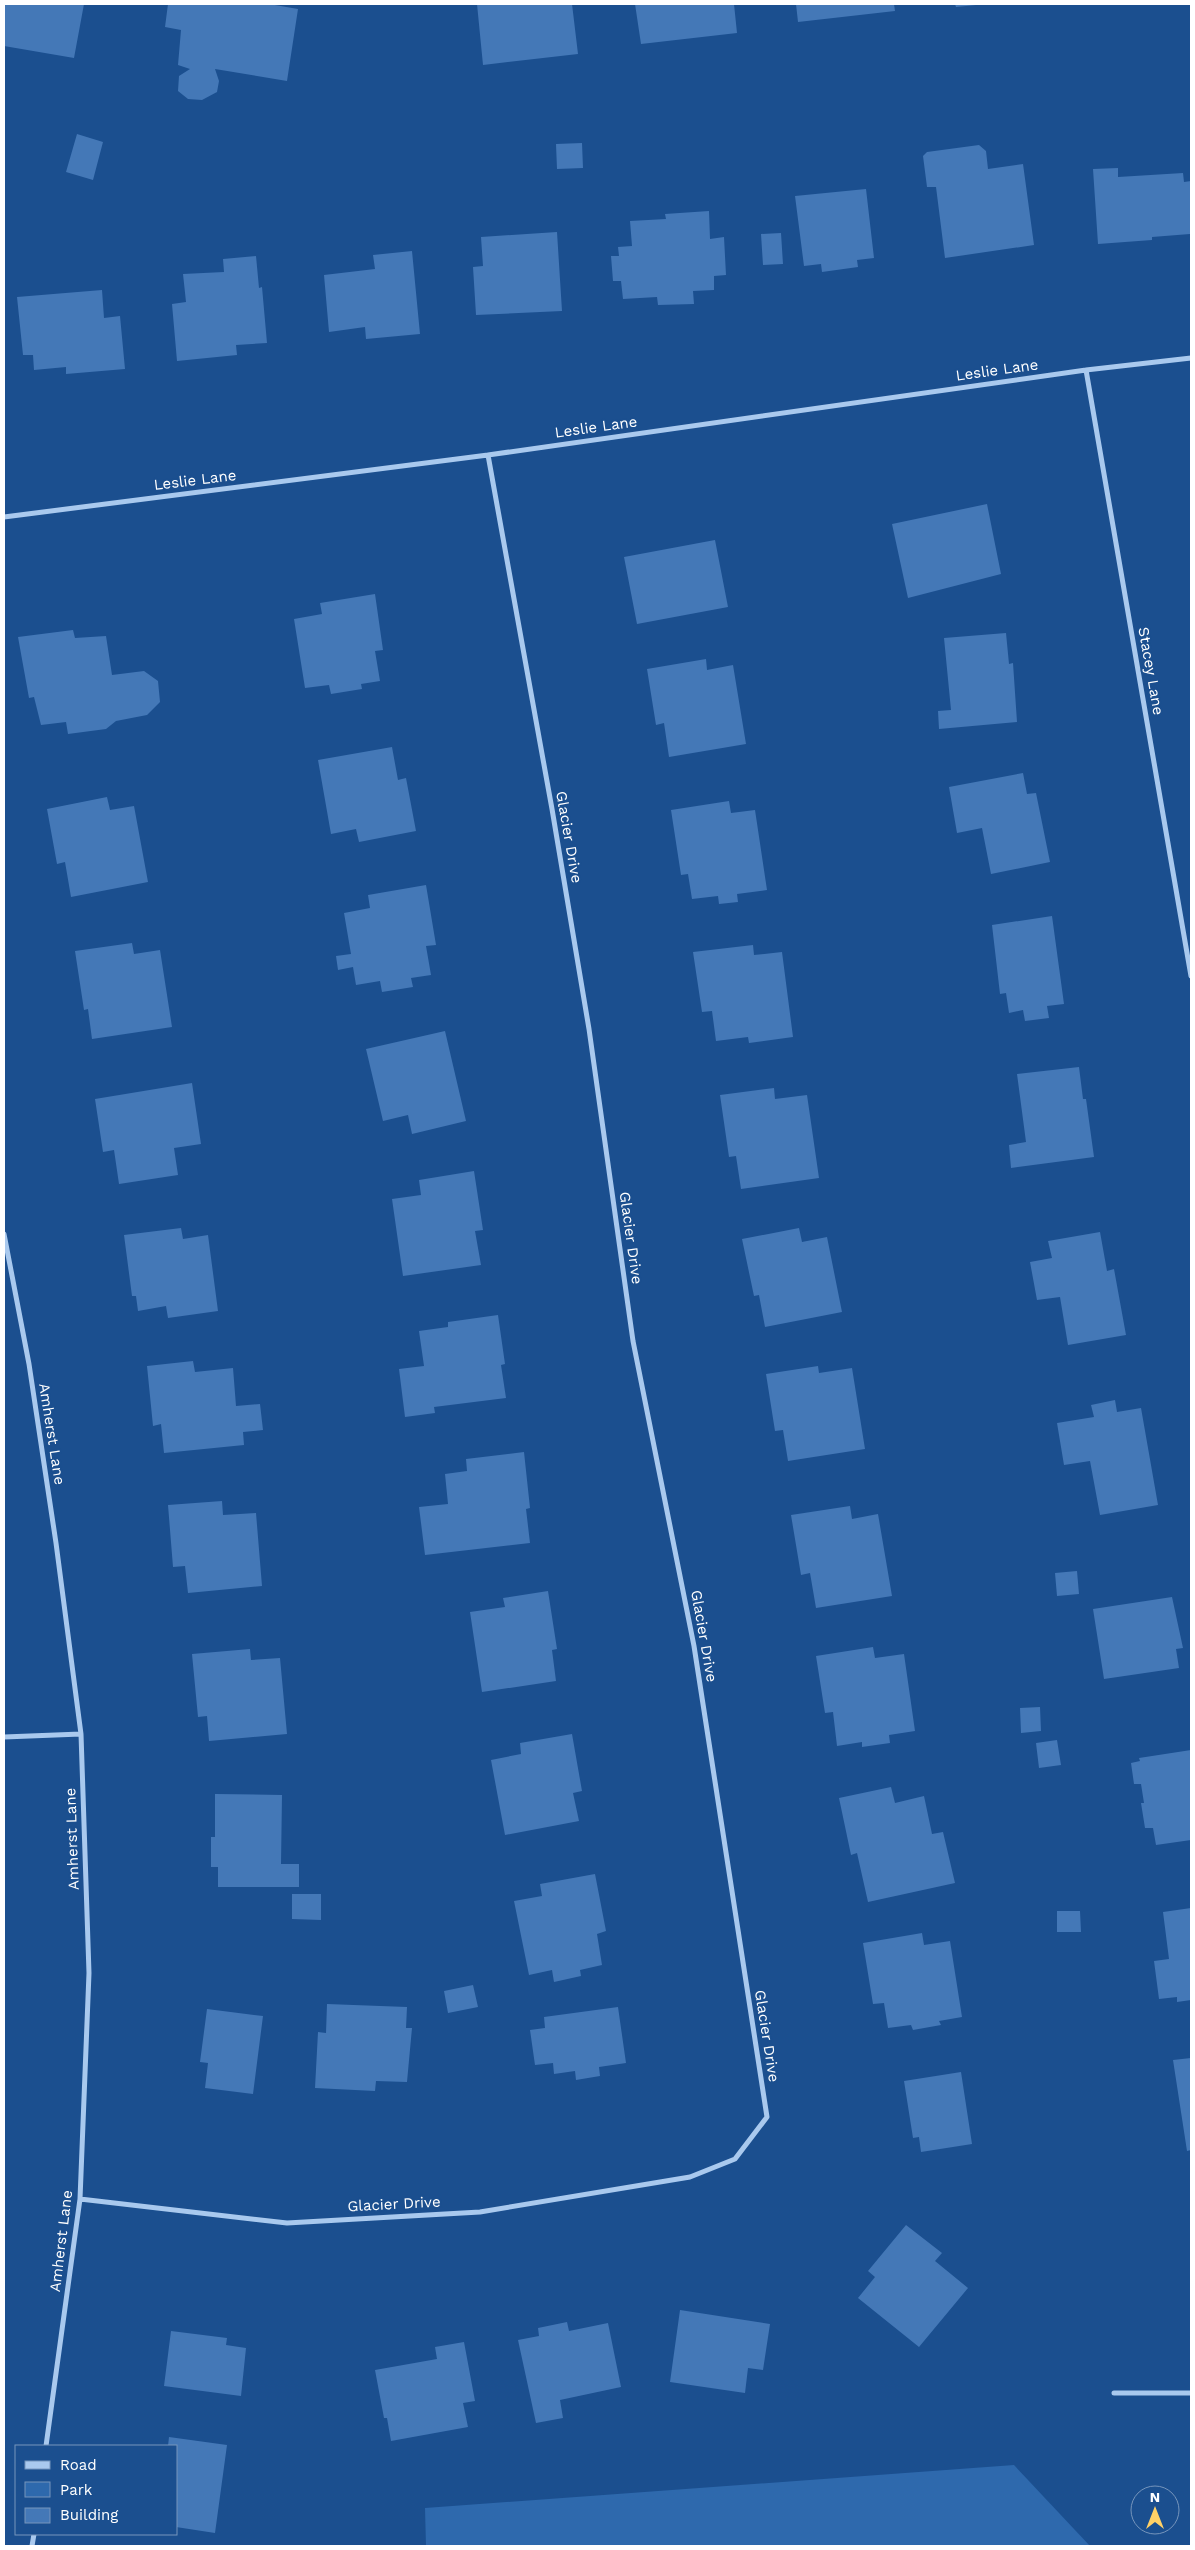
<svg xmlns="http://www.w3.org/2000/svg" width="1195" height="2550" viewBox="0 0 1195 2550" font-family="'Work Sans',sans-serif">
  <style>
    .green { fill: #2e69ad }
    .building { fill: #4478b7 }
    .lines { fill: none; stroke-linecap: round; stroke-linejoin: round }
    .street { stroke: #a9c9ee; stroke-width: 5 }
    .labels { text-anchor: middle; stroke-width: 4; stroke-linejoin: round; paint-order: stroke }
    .street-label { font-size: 15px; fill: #fff; stroke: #1b4f8f }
  </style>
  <rect width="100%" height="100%" fill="#1b4f8f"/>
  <path class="green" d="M1014 2465 1090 2546H426L425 2508Z"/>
  <path class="building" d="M4 4H84L74 58 4 46Z
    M168 4H269L298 9 287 81 215 69 219 81 217 92 202 100 188 99 178 91 179 76 190 69 178 65 181 30 165 27Z
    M477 4H572L578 54 483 65Z
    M635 4H734L737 33 641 44Z
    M796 4H894L895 11 798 22Z
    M955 4H976V5L956 7Z
    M77 134 103 142 93 180 66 172Z
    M582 143 583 168 557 169 556 144Z
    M979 145 986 151 988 169 1023 164 1034 245 945 258 936 187H927L923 156 927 152Z
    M1118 168V177L1183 173 1184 182 1191 181 1190 234 1152 237V240L1098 244 1093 169Z
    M866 189 874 258 857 260 858 267 822 272 821 264 804 266 795 196Z
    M709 211 710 239 724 237 726 275 714 276V290L693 291 694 304 658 305 657 297 623 299 621 281H613L611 256H619L618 247 632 246 630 221 666 219 665 214Z
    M557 232 562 311 476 315 473 267 483 266 481 237Z
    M781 233 783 264 763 265 761 234Z
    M412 251 420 334 366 339 365 327 329 332 324 275 375 269 373 255Z
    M256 256 259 288 262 287 267 343 236 345 237 355 177 361 172 304 186 302 183 274 224 272 223 259Z
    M102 290 104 318 120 316 125 369 66 374V367L34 370 33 355H23L17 297Z
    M987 504 1001 574 908 598 892 524Z
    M715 540 728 607 637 624 624 557Z
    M375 594 383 650 375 651 380 681 361 684 362 689 331 694 329 685 305 688 294 619 322 614 320 603Z
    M73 630 75 638 106 636 112 675 144 671 158 681 160 702 147 715 116 721 106 729 68 734 66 722 41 725 34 697 29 698 18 637Z
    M1006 633 1009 664 1013 663 1017 722 939 729 938 711 951 710 944 638Z
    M706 659 707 670 733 665 746 744 669 757 664 723 656 725 647 669Z
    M392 747 398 780 406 778 416 831 359 842 356 829 331 834 318 760Z
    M1023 773 1027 794 1036 793 1050 862 991 874 982 828 957 833 949 787Z
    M107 797 110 810 134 806 148 882 71 897 65 862 57 864 47 809Z
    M729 801 731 813 755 810 767 890 737 894 738 902 719 904 718 896 692 899 688 874 681 875 671 810Z
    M426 885 436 945 426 946 431 975 411 978 413 987 382 992 380 981 356 985 353 967 338 970 336 956 351 954 344 913 370 908 368 895Z
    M1052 916 1064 1004 1047 1006 1049 1018 1025 1021 1023 1010 1009 1013 1006 993 1000 994 992 925Z
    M132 943 134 954 160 950 172 1027 92 1039 88 1009 84 1010 75 951Z
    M753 945 754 955 782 952 793 1037 749 1043 748 1037 716 1041 712 1011 702 1012 693 952Z
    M445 1031 466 1121 412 1134 408 1115 383 1121 366 1049Z
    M1079 1067 1083 1099H1086L1094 1157 1011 1168 1009 1145 1026 1142 1017 1074Z
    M192 1083 201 1144 174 1148 178 1175 119 1184 114 1150 103 1152 95 1099Z
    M774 1088 775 1099 807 1095 819 1178 741 1189 736 1156 729 1157 720 1095Z
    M474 1171 483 1230 475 1231 481 1265 403 1276 392 1199 421 1195 419 1180Z
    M181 1228 183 1239 208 1235 218 1311 168 1318 166 1306 138 1311 136 1296H132L124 1235Z
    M799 1228 802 1242 827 1237 842 1312 765 1327 759 1295 754 1296 742 1239Z
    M1100 1232 1107 1271 1114 1269 1126 1335 1068 1345 1060 1297 1037 1300 1030 1262 1052 1258 1048 1241Z
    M498 1315 505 1364 501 1365 506 1398 434 1407 435 1413 405 1417 399 1369 424 1366 419 1331 448 1327V1322Z
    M193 1361 195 1372 233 1368 236 1406 260 1404 263 1430 243 1432 244 1445 164 1453 161 1424 153 1426 147 1366Z
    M818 1366 819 1373 852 1368 865 1449 788 1461 783 1430 775 1431 766 1374Z
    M1115 1400 1117 1412 1141 1408 1158 1505 1100 1515 1090 1461 1064 1465 1057 1423 1094 1417 1091 1405Z
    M524 1452 530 1508 526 1509 530 1543 425 1555 419 1507 448 1504 445 1474 467 1471 466 1459Z
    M222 1501 223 1515 256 1513 262 1586 188 1593 185 1566 173 1567 168 1505Z
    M850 1506 852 1519 878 1514 892 1596 816 1608 810 1573 801 1575 791 1515Z
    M1077 1571 1079 1594 1057 1596 1055 1573Z
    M548 1591 557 1649 552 1650 556 1681 482 1692 470 1612 505 1607 503 1598Z
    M1172 1597 1183 1648 1176 1649 1179 1668 1104 1679 1093 1609Z
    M873 1647 875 1658 904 1654 915 1731 889 1735 890 1743 862 1747V1742L837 1746 833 1712 825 1713 816 1656Z
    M250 1649 251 1660 280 1658 287 1734 209 1741 207 1716 198 1717 192 1654Z
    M1040 1707 1041 1731 1021 1733 1020 1708Z
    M572 1734 582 1791 573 1793 579 1821 505 1835 491 1760 521 1754 520 1743Z
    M1057 1740 1061 1765 1039 1768 1036 1743Z
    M1191 1750V1840L1156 1845 1153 1828H1145L1141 1803H1144L1141 1784H1134L1131 1763 1140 1761 1139 1758Z
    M891 1787 895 1803 924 1796 932 1834 943 1832 955 1883 868 1902 857 1853 851 1855 839 1798Z
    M215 1794 282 1795 281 1864H299V1887H218V1867H211V1837H215Z
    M595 1874 606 1931 597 1934 602 1965 580 1970 581 1976 554 1982 552 1970 529 1975 514 1901 542 1896 540 1884Z
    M292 1894H321V1920L292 1919Z
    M1191 1908V2000L1177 2002V1997L1159 1999 1154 1961 1169 1959 1163 1912Z
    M1057 1911H1080L1081 1932H1057Z
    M922 1933 924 1945 950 1941 962 2017 939 2021 941 2025 913 2030 911 2025 888 2028 884 2003 873 2004 863 1943Z
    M473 1985 478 2007 448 2013 444 1991Z
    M327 2004 407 2007 406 2028H412L407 2082 376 2081 375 2091 315 2088 318 2032 326 2033Z
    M618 2007 626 2063 599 2067 600 2076 576 2080 575 2071 554 2074 553 2063 535 2065 530 2030 545 2028 544 2017Z
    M207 2009 263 2016 253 2094 205 2088 208 2063 200 2062Z
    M1191 2058V2150L1187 2151 1173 2060Z
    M961 2072 972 2144 921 2152 919 2137 913 2138 904 2081Z
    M906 2225 942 2253 935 2261 968 2288 919 2347 858 2298 875 2277 868 2271Z
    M680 2310 770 2324 763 2370 748 2368 745 2393 670 2382Z
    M567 2322 569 2331 608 2323 621 2387 560 2400 563 2418 536 2423 518 2340 539 2336 538 2328Z
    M171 2331 227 2338 226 2345 246 2348 241 2396 164 2386Z
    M464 2342 475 2401 463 2403 468 2427 391 2441 387 2418H384L375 2370 437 2359 435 2347Z
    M169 2437 227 2445 215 2533 176 2527V2446H168Z"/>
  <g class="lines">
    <path class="street" d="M1086 370 1191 976
      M4 517 488 455 1086 370 1191 358
      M4 1234 29 1364 56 1543 81 1734 89 1973 80 2199 46 2446
      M4 1737 81 1734
      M80 2199 287 2223 480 2212 690 2177 735 2159 767 2117 694 1646 633 1341 589 1029 552 809 488 455
      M1114 2393H1191
      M32 2546 34 2534"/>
  </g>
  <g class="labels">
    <g class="street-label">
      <text transform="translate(997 370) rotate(-8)" y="5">Leslie Lane</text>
      <text transform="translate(596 427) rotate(-8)" y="5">Leslie Lane</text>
      <text transform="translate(195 480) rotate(-7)" y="5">Leslie Lane</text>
      <text transform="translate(1151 671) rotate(80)" y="5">Stacey Lane</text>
      <text transform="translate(569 837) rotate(80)" y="5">Glacier Drive</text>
      <text transform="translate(631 1238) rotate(82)" y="5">Glacier Drive</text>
      <text transform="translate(52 1434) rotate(81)" y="5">Amherst Lane</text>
      <text transform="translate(704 1636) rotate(80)" y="5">Glacier Drive</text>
      <text transform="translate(72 1839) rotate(-92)" y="5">Amherst Lane</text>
      <text transform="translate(767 2036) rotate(81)" y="5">Glacier Drive</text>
      <text transform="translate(394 2204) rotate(-3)" y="5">Glacier Drive</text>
      <text transform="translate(61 2241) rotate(-83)" y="5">Amherst Lane</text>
    </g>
  </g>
  <rect width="1195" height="2550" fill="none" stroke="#ffffff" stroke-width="10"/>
  <rect x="15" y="2445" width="162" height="90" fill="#1b4f8f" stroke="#7695bc"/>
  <rect x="25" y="2461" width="25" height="8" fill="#a9c9ee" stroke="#7695bc"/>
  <text x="60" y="2470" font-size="15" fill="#ffffff">Road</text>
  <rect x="25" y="2482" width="25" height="15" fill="#2e69ad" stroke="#7695bc"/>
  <text x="60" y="2495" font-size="15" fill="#ffffff">Park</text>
  <rect x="25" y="2508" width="25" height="15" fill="#4478b7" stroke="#7695bc"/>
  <text x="60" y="2520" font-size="15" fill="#ffffff">Building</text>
  <g transform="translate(1155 2510)"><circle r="24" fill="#1b4f8f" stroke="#7695bc"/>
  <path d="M0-4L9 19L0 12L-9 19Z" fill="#ffd166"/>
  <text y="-8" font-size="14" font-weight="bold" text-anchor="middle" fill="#ffffff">N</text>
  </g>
</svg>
